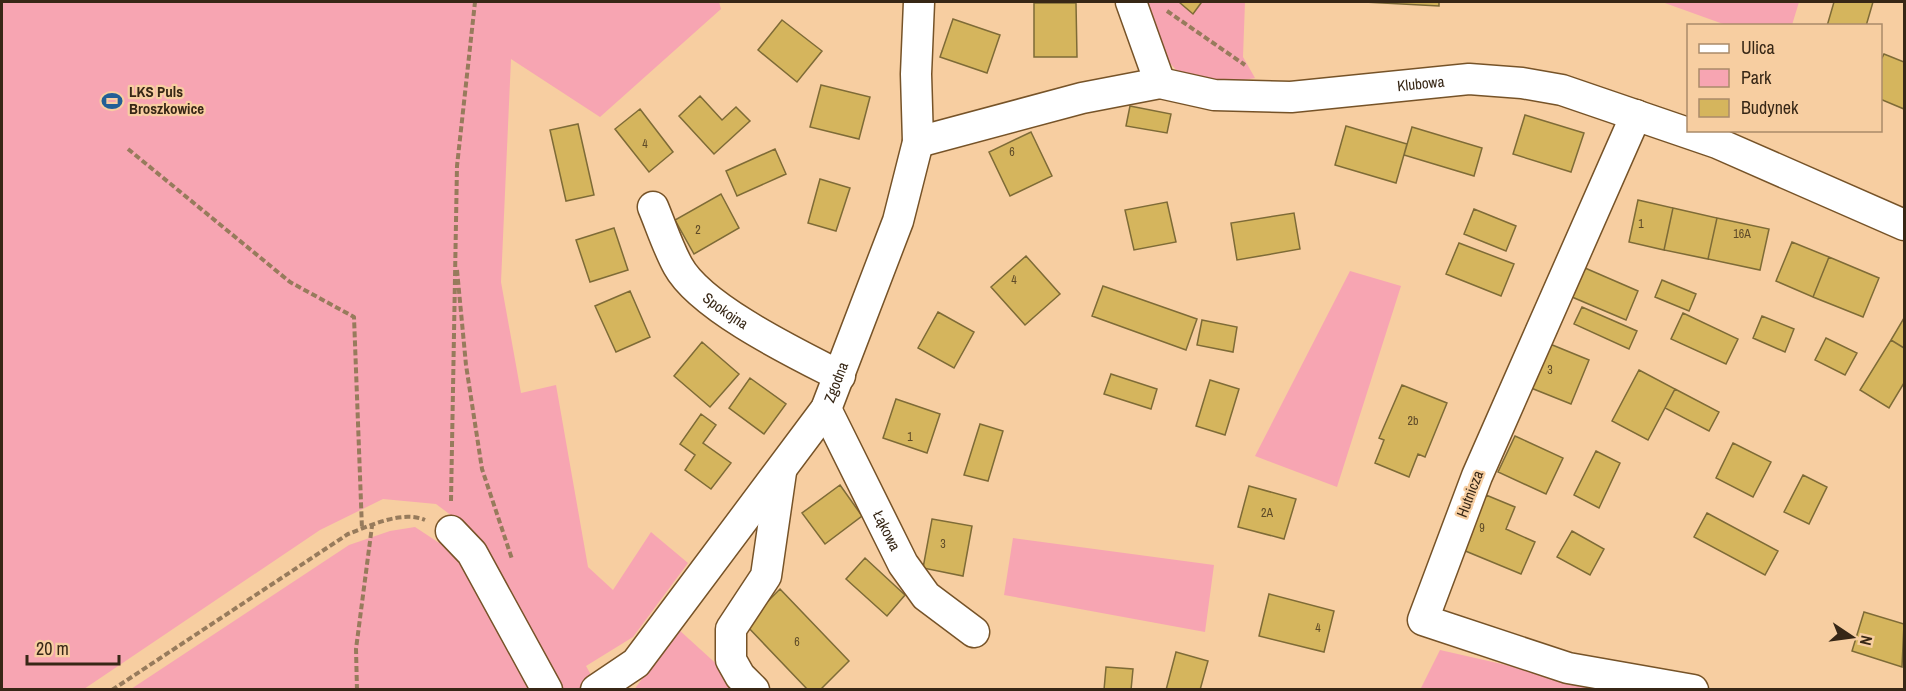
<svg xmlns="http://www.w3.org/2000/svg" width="1906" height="691" viewBox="0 0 1906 691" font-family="'Archivo Narrow',sans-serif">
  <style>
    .green { fill: #f7a5b2 }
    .building { fill: #d5b55d; stroke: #7e6b37; stroke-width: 1.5 }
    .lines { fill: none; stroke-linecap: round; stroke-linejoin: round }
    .minor-casing { stroke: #765328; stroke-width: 33 }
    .path { stroke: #977b5c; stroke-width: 4; stroke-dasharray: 6 3; stroke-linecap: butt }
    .minor { stroke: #fff; stroke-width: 30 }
    .labels { text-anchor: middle; stroke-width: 4.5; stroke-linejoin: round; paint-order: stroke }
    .number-label { font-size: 12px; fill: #5e4a28 }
    .street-label { font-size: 15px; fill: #372716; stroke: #f7cea1 }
    .poi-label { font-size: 15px; font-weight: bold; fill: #372716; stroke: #f7cea1; text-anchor: start }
  </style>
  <rect width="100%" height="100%" fill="#f7cea1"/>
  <path class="green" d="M2 2H719L721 9 600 117 511 59 501 282 521 393 556 385 588 567 613 590 651 532 688 563 633 637 586 666 599 689H131L349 545 390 531 415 527 456 554 507 635 472 531 436 504 383 499 320 530 84 689H2Z
    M1139 2H1245L1243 57 1255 78 1219 84 1179 73 1156 48Z
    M1662 2H1799L1792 25H1726Z
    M1350 271 1401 286 1337 487 1255 456Z
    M1013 538 1214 565 1205 632 1004 595Z
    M678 629 744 689 634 690Z
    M1440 650 1611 689 1420 690Z"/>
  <path class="building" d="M1179 2H1200L1201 3 1193 14Z
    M1364 2H1439V6Z
    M1834 2H1873L1866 26H1827Z
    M1034 3H1076L1077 57H1034Z
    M953 19 1000 35 987 73 940 57Z
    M782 20 822 51 797 82 758 50Z
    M1884 54 1904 62V109L1880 99V62Z
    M821 85 870 97 859 139 810 127Z
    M700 96 722 120 736 107 750 121 714 154 679 116Z
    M1130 106 1171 114 1167 133 1126 126Z
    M640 109 673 152 649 172 615 129Z
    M1525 115 1584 133 1571 172 1513 154Z
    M578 124 594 195 566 201 550 130Z
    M1346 126 1407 144 1396 183 1335 165Z
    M1412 127 1482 148 1474 176 1404 155Z
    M1031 132 1052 176 1010 196 989 152Z
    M775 149 786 174 737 196 726 171Z
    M820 179 850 188 836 231 808 223Z
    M721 194 739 228 694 254 675 220Z
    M1638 200 1673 208 1664 250 1629 242Z
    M1167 202 1176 242 1134 250 1125 210Z
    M1673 208 1717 218 1708 259 1664 250Z
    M1474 209 1516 226 1506 251 1464 234Z
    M1294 213 1300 249 1237 260 1231 223Z
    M1717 218 1769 229 1760 270 1708 259Z
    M614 228 628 270 590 282 576 240Z
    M1792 242 1829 257 1813 297 1776 281Z
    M1459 243 1514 264 1501 296 1446 274Z
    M1026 256 1060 294 1025 325 991 287Z
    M1829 257 1879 278 1863 317 1813 297Z
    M1585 268 1638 291 1626 320 1572 297Z
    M1662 280 1696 294 1689 311 1655 297Z
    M1103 286 1197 319 1186 350 1092 316Z
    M630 291 650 337 616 352 595 306Z
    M1582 307 1637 331 1629 349 1574 324Z
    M938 312 974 332 954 368 918 348Z
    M1683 313 1738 339 1726 364 1671 339Z
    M1762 316 1794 329 1785 352 1753 338Z
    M1904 318V348L1891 340Z
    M1202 320 1237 327 1233 352 1197 345Z
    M1826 338 1857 353 1845 375 1815 360Z
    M1891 340 1904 348V383L1889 408 1860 390Z
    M702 342 739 374 710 407 674 376Z
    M1550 344 1589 360 1571 404 1531 388Z
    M1639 370 1675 389 1648 440 1612 421Z
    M1111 374 1157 389 1151 409 1104 394Z
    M750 378 786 404 764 434 729 408Z
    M1210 380 1239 389 1225 435 1196 426Z
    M1402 385 1447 403 1425 457 1418 454 1409 477 1375 463 1384 440 1379 438Z
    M1675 389 1719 412 1709 431 1665 408Z
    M896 399 940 414 927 453 883 438Z
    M701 414 716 425 703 443 731 463 711 489 685 470 695 455 680 444Z
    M980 424 1003 431 988 481 964 475Z
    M1515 436 1563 458 1546 494 1498 472Z
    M1733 443 1771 462 1753 497 1716 478Z
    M1596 451 1620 463 1599 508 1574 495Z
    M1803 475 1827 487 1809 524 1784 512Z
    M840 485 862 516 825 544 802 513Z
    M1249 486 1296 499 1284 539 1238 527Z
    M1486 495 1515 507 1506 529 1535 542 1521 574 1463 550Z
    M1707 513 1778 551 1765 575 1694 537Z
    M932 519 972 526 963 576 923 568Z
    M1572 531 1604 549 1590 575 1557 557Z
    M865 558 905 595 887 616 846 579Z
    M780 589 849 661 820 690H808L745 624Z
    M1269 594 1334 611 1324 652 1259 636Z
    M1864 612 1904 624 1902 667 1852 651Z
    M1176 652 1208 661 1200 690H1166Z
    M1106 667 1133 669 1131 690H1104Z"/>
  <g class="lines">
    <g class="minor-casing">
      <g id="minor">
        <path d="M1131 2 1160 83"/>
        <path d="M1636 115 1477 476 1423 620 1568 668 1693 690"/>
        <path id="s1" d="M918 142 1082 98 1160 83 1214 95 1291 97 1469 79 1522 83 1562 90 1717 143 1904 225"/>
        <path id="s2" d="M653 207C661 226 668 248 678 266 701 308 797 354 840 376"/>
        <path id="s3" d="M826 409 903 564 926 596 974 632"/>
        <path d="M451 531 472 553 547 690"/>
        <path id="s4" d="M596 690 636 663 826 409 898 221 918 142 916 74 919 2"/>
        <path d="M754 690 740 676 731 660V629L766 576 781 472"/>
      </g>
    </g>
    <path class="path" d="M1167 11 1245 65
      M128 149 290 282 354 317 362 529
      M457 270 466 365 482 469 512 559
      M451 501 457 166 475 2
      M112 690 348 534C370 526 401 510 425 520
      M357 690 356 649 372 526"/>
    <use href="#minor" class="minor"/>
  </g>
  <defs>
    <g id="stadium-bare" transform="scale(1.62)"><path d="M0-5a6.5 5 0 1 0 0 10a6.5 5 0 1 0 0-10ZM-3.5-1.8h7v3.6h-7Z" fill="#225f96" stroke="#f7cea1" stroke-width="2.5" paint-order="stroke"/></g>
  </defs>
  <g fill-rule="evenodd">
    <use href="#stadium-bare" x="112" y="101"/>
  </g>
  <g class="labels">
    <g class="number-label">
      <text x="645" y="148">4</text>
      <text x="1012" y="156">6</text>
      <text x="1641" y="228">1</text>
      <text x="698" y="234">2</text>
      <text x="1742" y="238">16A</text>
      <text x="1014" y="284">4</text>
      <text x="1550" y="374">3</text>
      <text x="1413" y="425">2b</text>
      <text x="910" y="441">1</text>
      <text x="1267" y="517">2A</text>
      <text x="1482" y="532">9</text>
      <text x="943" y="548">3</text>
      <text x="1318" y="632">4</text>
      <text x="797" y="646">6</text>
    </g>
    <g class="street-label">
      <text dy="5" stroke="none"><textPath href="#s1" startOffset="512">Klubowa</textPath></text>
      <text dy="5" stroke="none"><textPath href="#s2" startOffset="130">Spokojna</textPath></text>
      <text dy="5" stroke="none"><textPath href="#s4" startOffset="394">Zgodna</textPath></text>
      <text transform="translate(1470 494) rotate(-69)" y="5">Hutnicza</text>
      <text dy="5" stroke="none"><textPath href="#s3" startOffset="136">Łąkowa</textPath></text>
    </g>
    <g class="poi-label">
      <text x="129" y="97">LKS Puls<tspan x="129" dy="17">Broszkowice</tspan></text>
    </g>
  </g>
  <rect width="1906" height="691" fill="none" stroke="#372716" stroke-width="6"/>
  <rect x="1687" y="24" width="195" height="108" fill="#f7cea1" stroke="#aa8b69" stroke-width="1.5"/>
  <rect x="1699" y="44" width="30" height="9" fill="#ffffff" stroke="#aa8b69" stroke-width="1.5"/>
  <text x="1741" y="54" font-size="18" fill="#372716">Ulica</text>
  <rect x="1699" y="69" width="30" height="18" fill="#f7a5b2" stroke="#aa8b69" stroke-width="1.5"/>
  <text x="1741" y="84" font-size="18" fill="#372716">Park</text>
  <rect x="1699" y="99" width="30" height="18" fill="#d5b55d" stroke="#aa8b69" stroke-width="1.5"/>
  <text x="1741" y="114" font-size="18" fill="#372716">Budynek</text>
  <g transform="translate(1852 637) rotate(103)" stroke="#f7cea1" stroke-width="4.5" paint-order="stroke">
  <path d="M0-4.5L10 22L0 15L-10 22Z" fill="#372716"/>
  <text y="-9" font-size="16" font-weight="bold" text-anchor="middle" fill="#372716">N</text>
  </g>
  <path d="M27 655v9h92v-9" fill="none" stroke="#372716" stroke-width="3"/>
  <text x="36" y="655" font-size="18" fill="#372716" stroke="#f7cea1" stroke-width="4.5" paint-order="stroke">20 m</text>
</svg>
